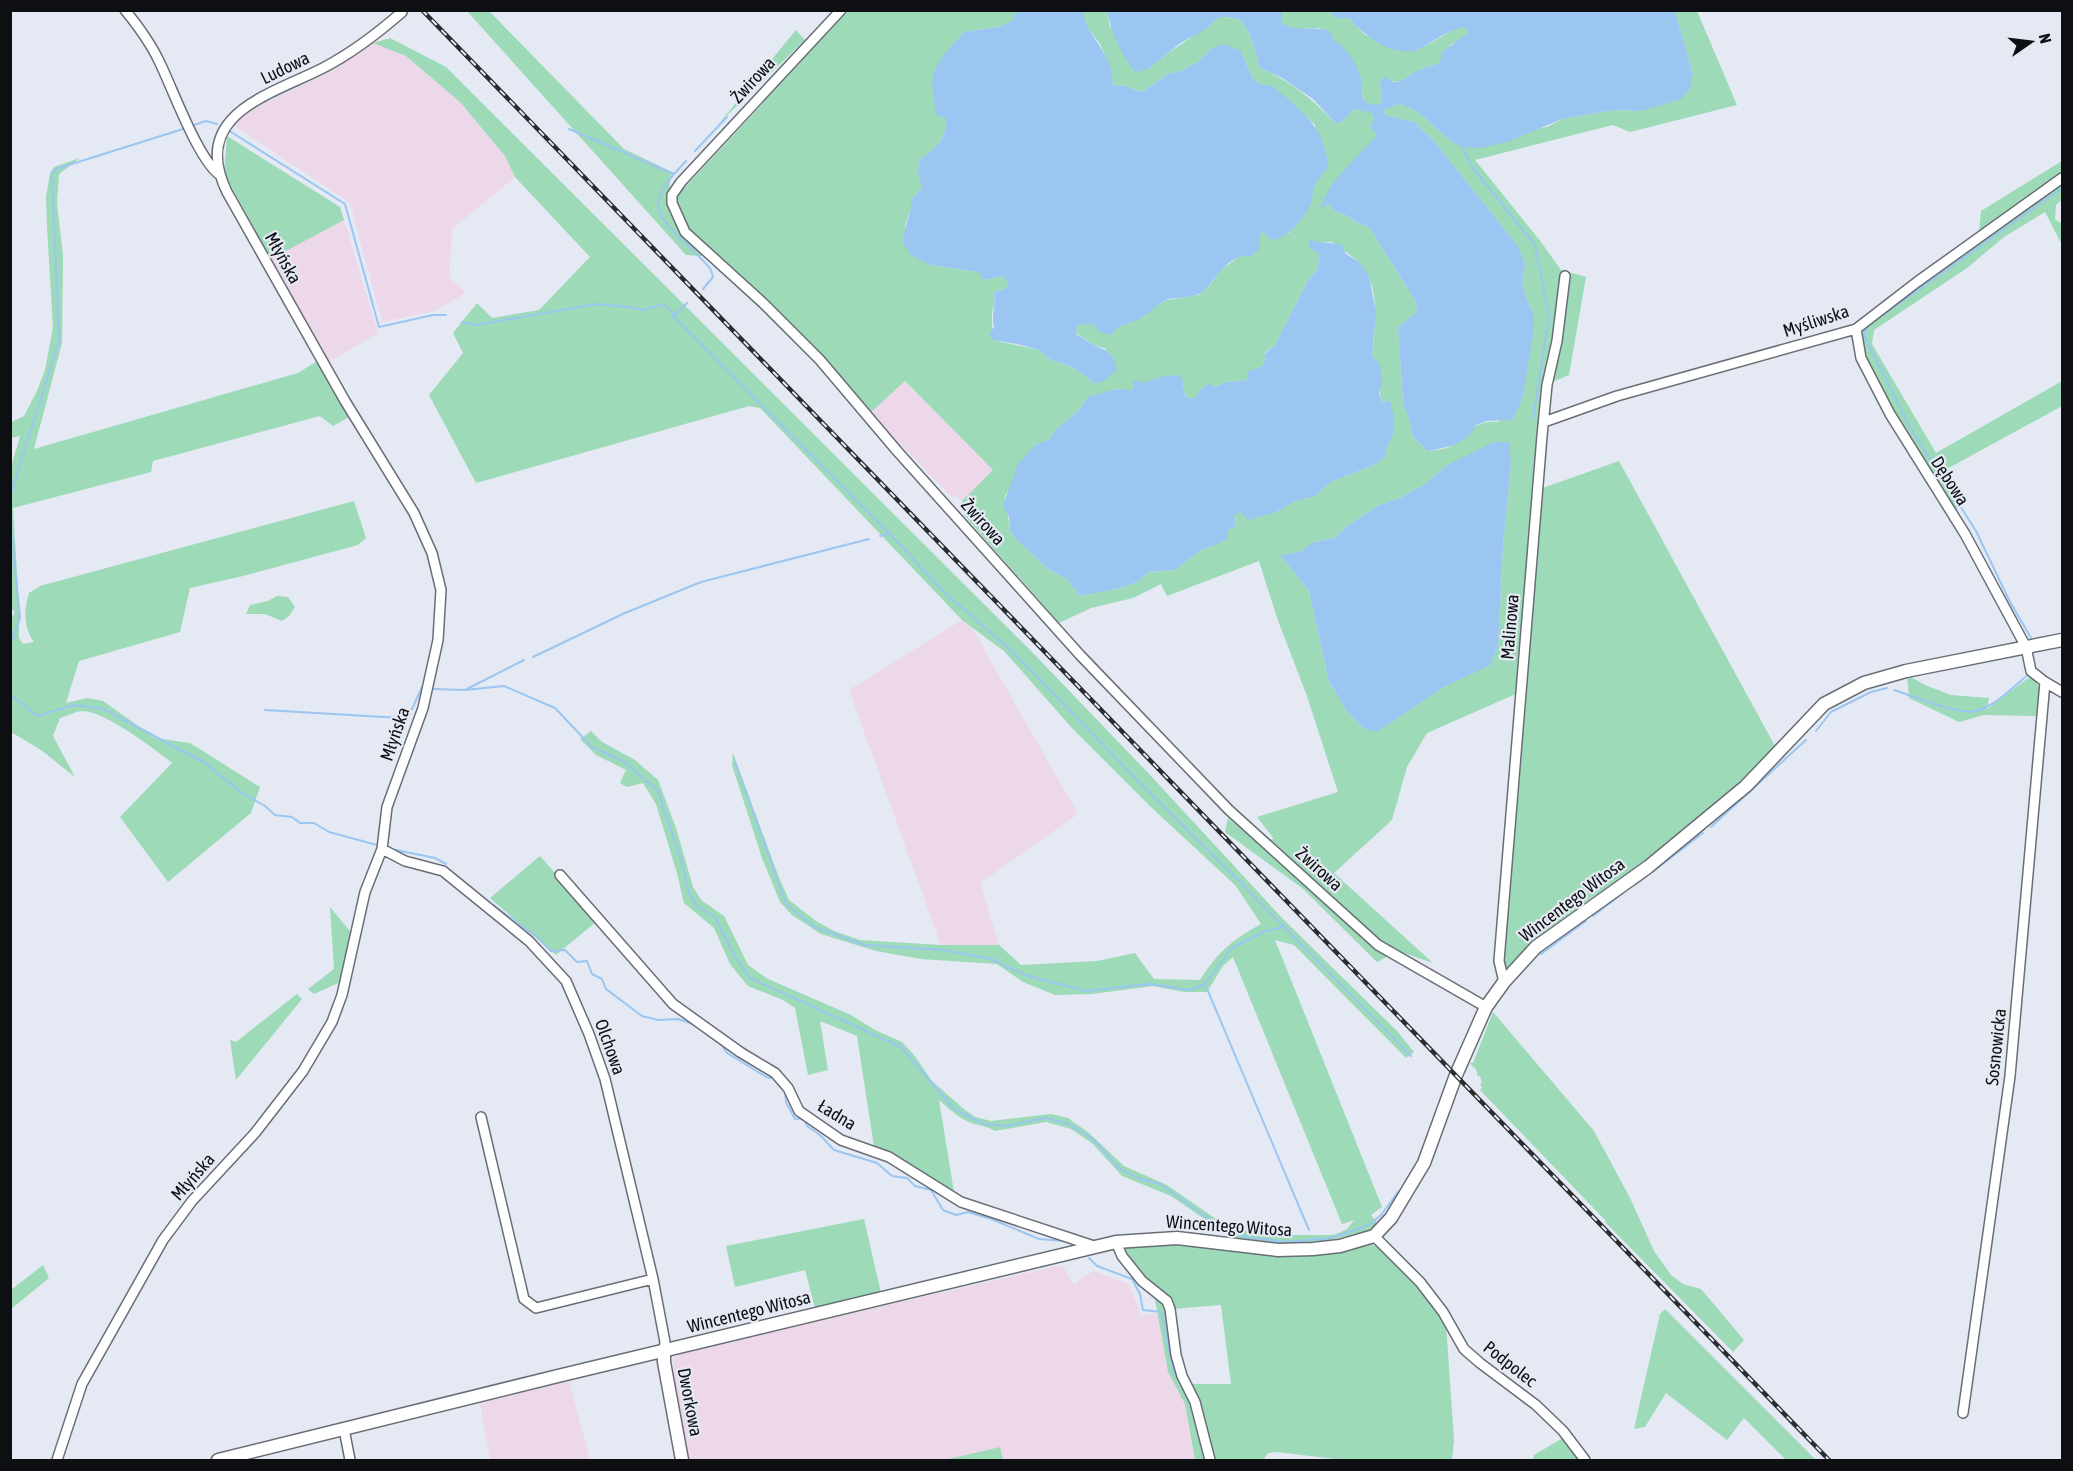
<svg xmlns="http://www.w3.org/2000/svg" width="2073" height="1471" viewBox="0 0 2073 1471" font-family="'Asap Condensed',sans-serif">
  <style>
    .industrial { fill: #ecd8e8 }
    .green { fill: #9cdab8; fill-rule: evenodd }
    .water { fill: #9bc6f1 }
    .lines { fill: none; stroke-linecap: round; stroke-linejoin: round }
    .stream { stroke: #9bc6f1; stroke-width: 2 }
    .street-casing { stroke: #696e76; stroke-width: 12 }
    .secondary-casing { stroke: #696e76; stroke-width: 15 }
    .street { stroke: #fff; stroke-width: 9 }
    .secondary { stroke: #fff; stroke-width: 12 }
    .rail-casing { stroke: #2a2c30; stroke-width: 4.5 }
    .rail { stroke: #e4e9f3; stroke-width: 2; stroke-dasharray: 7; stroke-linecap: butt }
    .labels { text-anchor: middle; stroke-width: 4.5; stroke-linejoin: round; paint-order: stroke }
    .street-label { font-size: 18px; fill: #0d0f12; stroke: #e4e9f3 }
  </style>
  <rect width="100%" height="100%" fill="#e4e9f3"/>
  <path class="industrial" d="M373 43 406 56 460 102 505 156 515 177 452 229 449 277 466 293 435 311 382 322 350 203 233 125 246 111 297 88Z
    M344 220 378 333 327 363 271 259Z
    M904 381 993 470 962 501 956 496 952 497 870 413Z
    M962 620 972 628 1078 814 980 883 999 945H941L849 690Z
    M1062 1265 1074 1284 1093 1271 1129 1284 1141 1316 1157 1313 1168 1372 1185 1404 1195 1460H1003L999 1447 944 1460H687L673 1389 675 1381 673 1359 679 1353Z
    M569 1381 590 1460H490L480 1403Z"/>
  <path class="green" d="M467 11H489L624 149 672 172C663 213 674 228 703 256L686 255Z
    M848 11H1022L1015 14 1013 21 998 27 964 32 945 117C948 139 935 149 919 160L918 174 922 188 911 200V208L905 226 931 265 978 272 985 280 1003 276 1010 284 1005 289 994 292C996 305 991 310 992 319 992 326 993 333 993 340L1039 350 1051 360 1073 367 1094 383 1106 349 1094 345 1076 333 1077 325 1086 323 1118 326 1144 317 1152 308 1167 300 1199 295 1210 285 1221 270 1241 255 1263 232 1289 233 1304 215 1312 200 1315 125 1271 85H1261L1252 77 1241 51 1211 49 1199 61 1183 70 1168 74 1142 92 1125 86 1113 85 1110 66 1100 44 1087 27 1083 16 1084 11H1107L1110 27 1162 58C1181 43 1201 32 1220 17 1224 17 1230 17 1235 18 1250 22 1255 54 1260 68 1293 83 1311 98 1336 124L1343 121 1354 109 1372 112 1374 119 1370 127 1378 135 1321 208 1329 204 1335 212C1352 215 1353 223 1369 227L1416 302 1418 312 1398 327 1403 404 1410 421 1413 437 1427 451C1434 450 1445 450 1451 446 1470 434 1473 420 1498 422L1522 400 1534 313 1527 300 1522 283 1525 264 1518 246 1433 140 1414 122 1385 115 1384 109 1400 104 1418 112 1452 142 1547 127 1562 119 1614 110 1641 111 1693 74 1675 11H1697L1737 105 1630 132 1613 125 1475 160 1541 242 1561 270 1586 277 1569 375 1545 385 1518 693 1427 733 1407 767 1392 820 1334 873 1433 963 1398 951 1377 962 1302 888 1225 832 1228 818 1256 841 1274 839 1257 817 1338 792 1307 696 1277 618 1259 561 1167 596 1161 584 1133 598 1091 608 1059 623 965 516 962 501 993 470 905 381 870 413 689 230 679 209 677 196ZM1332 242C1340 249 1355 257 1361 265 1381 289 1375 327 1372 355 1389 378 1375 382 1382 402L1390 401 1394 427 1392 437 1376 464 1331 482 1315 496 1296 501 1276 512H1241L1234 516 1236 526 1228 530 1216 545 1202 549 1175 570 1149 572 1137 582 1121 588 1080 596 1067 579 1048 569 1016 539 1010 530 1005 496 1035 445 1050 439 1055 430 1078 411 1088 397 1107 394 1115 389 1128 391 1163 376 1183 382 1185 396 1194 399 1201 389 1215 387 1227 382 1247 380 1249 372 1262 366 1266 359 1264 353 1275 345 1308 280 1318 268 1319 252 1316 243ZM1449 464H1511L1503 545 1498 647 1490 664 1442 688 1377 731 1363 728 1349 714 1329 682 1309 591 1280 555 1300 552 1311 543 1334 538 1349 525 1377 506 1400 498 1425 484Z
    M1282 11H1329L1336 18H1348L1365 35 1399 49 1416 51 1457 28 1466 27 1468 33 1464 38 1450 45 1440 63 1418 70 1399 82 1380 80 1382 98 1380 104C1376 105 1371 106 1367 103 1359 97 1364 88 1361 81 1350 61 1336 42 1320 28L1291 29 1282 23Z
    M796 30 805 40 721 121Z
    M390 38 446 67 1034 654 1150 775 1283 919 1398 1032 1414 1052 1406 1058 1294 945 1275 940 1382 1207 1371 1215 1378 1224 1369 1231 1325 1241 1278 1244 1238 1242 1171 1196 1122 1176 1093 1144 1071 1129 1046 1122 995 1131C987 1126 980 1126 971 1123 959 1118 948 1108 939 1100L954 1192 874 1147 857 1036 820 1021 828 1070 808 1075 795 1008 783 1000 748 986 730 964 714 928 684 903 677 873 656 804 643 783 627 787 620 783 626 770 596 755 580 739 591 731 602 742 635 760 658 780 676 828 693 887 701 900 724 916 748 965 768 979 851 1015 875 1030 902 1042 914 1055 932 1081 965 1110 975 1117 991 1121 1051 1114 1068 1118 1089 1133 1124 1166 1167 1185 1229 1228 1276 1235H1334L1347 1229 1354 1220 1342 1224 1233 957 1223 966 1207 992H1184L1153 986 1092 994 1055 995 1023 982 997 964 921 959 876 951 821 934 792 915 780 902 762 858 732 765 733 753 778 875 789 900 816 921 834 931 860 940 941 945H999L1021 965 1097 961 1135 953 1154 979 1200 980C1218 952 1232 940 1261 924L1236 886 1152 808 1072 728 1004 651 962 620 760 408 749 406 476 483 429 395 463 353 453 333 477 303 492 318 539 310 590 257 515 177 505 156 460 102 406 56 373 43Z
    M227 136 340 207 344 220 271 259 224 173Z
    M80 158 59 174 57 204 63 255 62 343 34 449 298 373 319 360 351 416 333 426 320 416 153 461 151 472 13 508 19 606V638L23 644 34 642C23 627 24 610 29 593L40 586 354 501 366 538 358 545 243 576 190 588 180 632 79 661 66 703 87 698 103 701 155 738 190 743 260 787 251 813 168 882 120 817 172 763C155 749 104 711 83 711 76 711 67 716 60 718L53 736 75 777 41 750 11 732 10 621 15 612 10 608V471L20 436 11 438 10 423 24 416 37 391 45 370 53 327 47 227 46 197 50 173 54 167Z
    M2062 161V200L2056 205 2055 220 2062 223V245L2045 212 2004 237 1967 268 1874 330 1872 344 1936 453 2062 381V406L1945 470 1965 504 1954 510 1893 414 1865 356 1860 335 1865 325 1979 232 1981 211Z
    M1619 461 1775 746C1738 786 1695 823 1652 855 1603 892 1549 922 1508 969L1503 963 1521 762 1540 489Z
    M277 596 288 597 295 607 289 616 282 621 265 614H246L250 605 268 601Z
    M1907 675 1925 685 1951 695 1989 698 1987 709 2031 676 2040 688 2036 716 1984 715 1959 722 1909 698Z
    M540 856 597 921 556 955 490 898Z
    M330 907 354 936 343 981 314 994 308 989 334 969Z
    M297 994 302 999 236 1080 230 1040 236 1042Z
    M1493 1012 1594 1131 1630 1198 1654 1251 1671 1275 1683 1284 1701 1289 1744 1340 1733 1352 1605 1222 1606 1221 1480 1090 1482 1088 1480 1084 1482 1083 1480 1076 1478 1077 1476 1069 1469 1063H1473Z
    M864 1219 881 1293 815 1308 805 1270 735 1287 726 1246Z
    M1368 1243 1376 1246 1418 1284 1446 1324 1454 1440 1452 1460H1343L1277 1452 1268 1453 1263 1460H1212L1188 1384H1231L1221 1305 1172 1309C1158 1294 1125 1267 1123 1248L1163 1244 1188 1245 1233 1252 1280 1256 1313 1255Z
    M43 1265 49 1278 11 1309V1290Z
    M1154 1294 1165 1303 1208 1460H1195L1185 1404 1168 1372Z
    M1665 1309 1816 1460H1786L1744 1418 1727 1440 1666 1393 1645 1427 1634 1429 1660 1314Z
    M1563 1438 1581 1460H1533L1534 1455Z
    M1000 1447 1003 1460H944Z"/>
  <path class="water" d="M1525 10 1675 11 1693 74 1690 89 1681 99 1641 111 1614 110 1562 119 1507 142 1480 148 1462 147 1452 142 1418 112 1400 104 1384 109 1385 115 1414 122 1433 140 1518 246 1525 264 1522 283 1527 300 1534 313 1533 336 1522 400 1512 420 1487 421 1476 425C1467 444 1446 448 1427 451L1413 437 1410 421 1403 404 1398 327 1417 312 1416 302 1369 227C1353 223 1352 215 1335 212L1329 204 1320 209C1330 178 1357 159 1377 135L1370 127 1374 119 1372 113 1354 109 1343 121 1336 124 1313 99 1282 78 1260 68C1255 54 1250 22 1235 18 1230 17 1224 17 1220 17L1203 31 1182 42 1148 69 1135 72C1120 53 1112 33 1107 11H1282V23C1297 33 1313 25 1330 31L1334 41C1347 47 1361 70 1362 84 1363 89 1361 94 1363 99 1367 105 1374 105 1380 104L1382 98 1380 80 1386 77 1393 82H1399L1418 70 1440 63 1442 52 1468 33 1466 27C1453 28 1442 36 1431 42 1426 45 1420 50 1414 51 1386 54 1366 36 1348 18H1336L1329 11Z
    M1022 11H1084C1081 25 1105 49 1110 66 1112 72 1112 79 1113 85L1125 86 1142 92 1168 74 1183 70 1199 61 1211 49 1224 44 1241 51 1252 77 1261 85H1271C1299 109 1326 127 1328 167 1324 173 1317 180 1314 187 1312 191 1313 196 1312 201 1305 218 1290 237 1272 240L1263 232 1260 235 1259 249 1251 256C1225 254 1218 280 1201 293 1193 298 1179 297 1169 299 1157 303 1152 312 1143 317 1129 325 1121 322 1111 335L1099 332 1093 324 1077 325 1076 334C1082 337 1088 342 1094 345 1110 353 1113 352 1117 370L1102 382 1094 383 1073 367 1051 360 1039 350 1017 344 993 340 989 334 994 327C991 315 996 305 994 292L1005 289 1009 284 1003 276 984 280 978 272 931 265 912 256 902 241 911 208V200L922 188 918 174 919 160C935 149 948 139 945 117L937 116C926 68 935 66 964 32L998 27 1012 21 1015 14Z
    M1310 239C1319 245 1330 241 1342 245L1346 254 1359 262 1369 276 1376 313 1372 355 1380 365 1382 381 1379 393 1382 402 1390 401C1393 412 1397 427 1392 437 1388 447 1386 444 1386 456L1376 464 1331 482 1315 496 1296 501 1276 512 1248 520 1241 512 1234 516 1236 526 1228 530 1227 539 1216 545 1202 549 1175 570 1149 572 1137 582 1121 588 1080 596 1067 579 1048 569 1016 539 1010 530 1009 517 1003 505 1018 464 1035 445 1050 439 1055 430 1078 411 1088 397C1092 395 1116 389 1119 389 1126 389 1127 392 1134 388L1133 382 1138 380 1144 383 1163 376 1179 375 1183 382 1185 396 1194 399 1201 389 1209 384 1215 387 1227 382 1247 380 1248 372 1262 366 1266 359 1264 354 1275 345 1308 280 1318 268 1319 253 1308 247Z
    M1494 442H1509L1511 464 1503 545 1498 647 1490 665 1442 688 1377 732 1363 728 1349 714 1329 682 1309 591 1280 555 1300 552 1311 543 1334 538 1349 525 1377 506 1400 498 1425 484 1449 464Z"/>
  <g class="lines">
    <path class="stream" d="M194 125 206 121 217 124
      M569 129 674 174C667 183 659 192 658 204 657 224 699 252 711 270L713 277 703 289
      M228 130 345 204 379 327 433 315H446
      M1462 147 1473 168 1535 245 1549 316 1533 419
      M695 151 727 117
      M674 174 686 161
      M672 315 889 533 943 591 1012 651 1137 780 1239 881 1411 1056
      M462 322 476 325 596 304 629 307 643 310 663 304 675 315 687 303
      M1873 322 2062 188
      M1868 325 1864 336 1911 429 1976 531 2009 600 2031 638
      M10 496 59 341 52 174 56 169 183 129
      M10 517 20 618 10 645
      M880 536 889 533
      M533 657 625 613 701 582 869 539
      M433 689 465 690 524 660
      M465 690 504 686 555 708 592 747 623 761 658 791 683 866 689 894 698 907 715 917 735 957 750 978 901 1047 954 1109 984 1124 1005 1126 1046 1118 1069 1124 1094 1140 1119 1168 1137 1178 1160 1184 1224 1230 1250 1238 1287 1242 1331 1238 1369 1225 1381 1215 1398 1192
      M1894 690C1913 696 1958 715 1975 711 1995 707 2014 686 2029 674
      M10 694 37 716 74 705 104 709 205 763 242 793 265 806 275 815 292 817 300 823H314L329 832 377 845
      M265 710 401 718 412 709 422 687
      M1816 731 1831 712 1871 692 1887 688
      M735 762 786 904 815 927 864 945 943 950 991 959 1025 975 1086 991 1150 984 1190 990 1205 984 1232 948 1263 932 1283 927
      M1711 827 1806 740
      M396 850 435 858 446 864
      M1635 885 1703 833
      M493 905 538 938 551 951 565 950 577 962 587 961 592 974 602 979 606 989 642 1016 658 1020 678 1019 693 1024
      M1593 916 1623 893
      M1541 954 1586 921
      M1205 984 1309 1230
      M720 1043 727 1053 768 1078H774
      M785 1090 786 1102 795 1119 804 1118 807 1126 820 1135 834 1150 877 1163 892 1176 907 1178 915 1186 931 1190 943 1210 956 1215 968 1212 991 1219 1039 1239 1064 1241
      M1089 1258 1097 1266 1132 1279 1140 1294 1143 1310 1161 1312 1173 1370 1183 1388
      M1190 1401 1195 1422
      M1198 1433 1205 1460"/>
    <g class="street-casing">
      <path id="street" d="M125 10C138 26 150 42 159 61 172 87 198 160 220 175
        M841 10 681 182 672 195V203L685 232 763 303 820 360 898 452 1080 655 1229 810 1378 945 1486 1007
        M1856 329 1861 358 1890 414 1965 534 2026 647 2031 671 2045 682 2062 692
        M1544 422 1617 396 1856 329 1917 282 2062 178
        M382 849 405 861 443 871 529 941 566 981 589 1034 605 1079 653 1279 665 1342 664 1351
        M560 875 673 1004 740 1052 775 1073 788 1088 799 1111 841 1140 889 1157 961 1202 1097 1247
        M1504 982 1499 961 1542 436 1547 385 1557 341 1565 276
        M481 1117 524 1299 536 1308 653 1279
        M1374 1236 1420 1282 1443 1312 1464 1349 1480 1363 1536 1405 1563 1431 1585 1460
        M1116 1242 1122 1256 1142 1281 1167 1301 1170 1309 1176 1355 1182 1376 1195 1402 1210 1460
        M1963 1413 2010 1076 2045 682
        M344 1429 350 1460
        M57 1460 82 1384 163 1240 192 1201 255 1133 303 1071 332 1022 342 995 365 892 382 849 387 807 423 708 438 640 441 590 432 553 414 513 345 401 227 192C189 114 270 95 323 68 352 53 378 33 402 12"/>
    </g>
    <g class="secondary-casing">
      <path id="secondary" d="M664 1351V1362L682 1460
        M218 1460 562 1375 1116 1242 1177 1238 1278 1250 1313 1249 1340 1246 1374 1236 1391 1218 1424 1163 1456 1075 1486 1007 1504 982 1536 947 1648 867 1746 786 1824 704 1864 683 1906 671 2062 640"/>
    </g>
    <use href="#street" class="street"/>
    <use href="#secondary" class="secondary"/>
    <g class="rail-casing">
      <path id="rail" d="M422 10 1829 1460"/>
    </g>
    <use href="#rail" class="rail"/>
  </g>
  <g class="labels">
    <g class="street-label">
      <text transform="translate(285 68) rotate(-26)" y="6">Ludowa</text>
      <text transform="translate(753 80) rotate(-47)" y="6">Żwirowa</text>
      <text transform="translate(283 258) rotate(61)" y="6">Młyńska</text>
      <text transform="translate(1816 321) rotate(-18)" y="6">Myśliwska</text>
      <text transform="translate(1950 481) rotate(57)" y="6">Dębowa</text>
      <text transform="translate(983 522) rotate(48)" y="6">Żwirowa</text>
      <text transform="translate(1510 627) rotate(-85)" y="6">Malinowa</text>
      <text transform="translate(395 734) rotate(-71)" y="6">Młyńska</text>
      <text transform="translate(1319 869) rotate(42)" y="6">Żwirowa</text>
      <text transform="translate(1572 900) rotate(-37)" y="6">Wincentego Witosa</text>
      <text transform="translate(610 1047) rotate(70)" y="6">Olchowa</text>
      <text transform="translate(1996 1047) rotate(-84)" y="6">Sosnowicka</text>
      <text transform="translate(837 1115) rotate(31)" y="6">Ładna</text>
      <text transform="translate(193 1177) rotate(-49)" y="6">Młyńska</text>
      <text transform="translate(1229 1226) rotate(4)" y="6">Wincentego Witosa</text>
      <text transform="translate(749 1312) rotate(-14)" y="6">Wincentego Witosa</text>
      <text transform="translate(1510 1364) rotate(38)" y="6">Podpolec</text>
      <text transform="translate(690 1402) rotate(79)" y="6">Dworkowa</text>
    </g>
  </g>
  <rect width="2073" height="1471" fill="none" stroke="#0d0f12" stroke-width="24"/>
  <g transform="translate(2031 42) rotate(76)" stroke="#e4e9f3" stroke-width="4.5" paint-order="stroke">
  <path d="M0-4.5L10 22L0 15L-10 22Z" fill="#0d0f12"/>
  <text y="-9" font-size="16" font-weight="bold" text-anchor="middle" fill="#0d0f12">N</text>
  </g>
</svg>
